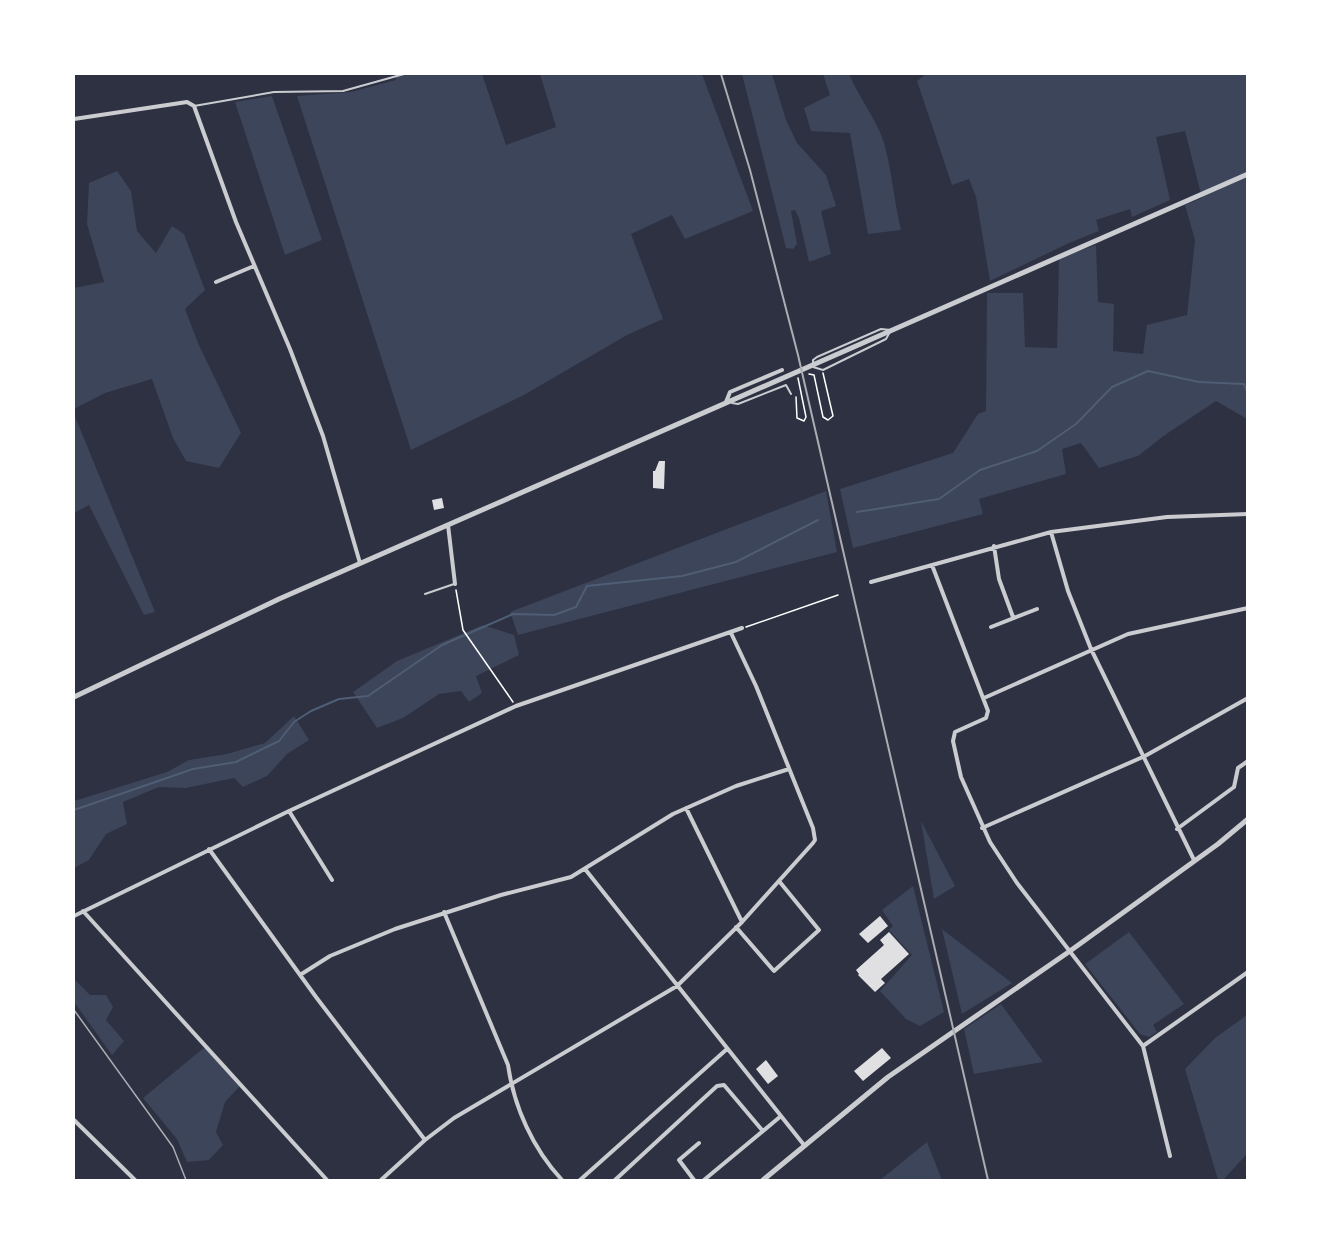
<svg xmlns="http://www.w3.org/2000/svg" width="1321" height="1254" viewBox="0 0 1321 1254" font-family="Arial,sans-serif">
  <style>
    .green { fill: #3c4559 }
    .lines { fill: none; stroke-linecap: round; stroke-linejoin: round }
    .stream { stroke: #4f5d75; stroke-width: 2 }
    .building { fill: #e0e0e3 }
    .path { stroke: #fff; stroke-width: 1.5 }
    .service { stroke: #caccd0; stroke-width: 2 }
    .minor { stroke: #caccd0; stroke-width: 4 }
    .tertiary { stroke: #caccd0; stroke-width: 5 }
    .tram { stroke: #abadb3; stroke-width: 1.5 }
    .rail { stroke: #abadb3; stroke-width: 2 }
  </style>
  <rect width="100%" height="100%" fill="#2d3142"/>
  <path class="green" d="M394 74H482L506 145 556 127 540 74H702L753 211 685 239 672 215 631 234 663 319 627 335 524 395 411 450 297 96 351 92 396 80Z
    M742 74H772L786 120 797 143 826 175 836 206 821 211 831 254 809 262 799 218 795 210 791 211 797 244 793 249 786 248Z
    M823 74H849C859 98 876 118 884 143 892 171 894 201 901 230L868 234 850 133 811 131 804 108 830 95Z
    M926 74H1247V419L1216 401 1165 435 1138 456 1099 468 1081 443 1062 449 1066 474 979 499 983 514 853 548 840 489 953 453 978 414 986 411 987 293H1023L1025 347 1057 348 1059 258 1096 245 1098 302 1114 304 1113 351 1143 354 1147 325 1187 315 1195 240 1185 205 1202 198 1185 131 1156 137 1170 200 1132 217 1130 209 1096 220 1099 231 1069 243 990 281 976 197 969 179 952 185 917 81Z
    M272 96 322 240 285 255 235 102Z
    M117 171 131 191 137 231 156 253 172 226 184 234 205 290 185 309 198 343 241 433 219 468 186 461 173 438 152 379 105 393 74 409V288L104 282 87 224 89 183Z
    M74 414 155 612 144 615 89 505 74 513Z
    M826 491 837 552 518 635 510 612Z
    M483 625 514 635 519 655 476 676 482 693 469 702 461 691 439 694 403 718 377 728 353 692 397 661Z
    M294 716 309 740 287 754 267 776 243 787 234 778 186 788 159 787 123 802 127 824 106 834 89 860 74 868V801L167 772 189 760 227 754 265 743Z
    M921 821 955 886 934 899Z
    M913 886 944 1012 920 1026 906 1019 880 991 912 955 889 930 893 926 882 910Z
    M942 929 1012 983 962 1014Z
    M1129 932 1184 1004 1153 1025 1157 1032 1149 1037 1140 1034 1085 964Z
    M74 979 90 995H106L113 1007 106 1020 124 1041 112 1055 74 1002Z
    M1001 1004 1043 1062 974 1074 964 1029Z
    M1247 1015V1154L1223 1180H1218L1185 1069 1215 1038Z
    M206 1046 240 1086 225 1102 216 1132 223 1145 209 1160 187 1162 177 1139 143 1098Z
    M927 1142 942 1180H880Z"/>
  <g class="lines">
    <path class="stream" d="M857 512 939 499 980 470 1037 451 1076 424 1112 387 1148 371 1199 382 1244 384 1248 394
      M74 810 193 769 236 762 279 741 294 722 311 711 339 699 368 696 442 645 513 614 554 615 576 607 587 586 682 576 736 562 818 520"/>
  </g>
  <path class="building" d="M659 461H665L664 489 653 488V471H655Z
    M442 498 444 508 434 510 432 500Z
    M880 916 888 926 868 943 859 934Z
    M889 932 909 954 881 979 885 983 875 992 858 975 859 974 856 970 884 945 880 940Z
    M882 1048 891 1058 863 1081 854 1071Z
    M766 1060 778 1076 768 1084 756 1069Z"/>
  <g class="lines">
    <path class="path" d="M809 374 814 375 823 417 828 420 833 416 823 373
      M796 397 797 418 804 421 806 417 798 378
      M456 590 463 630 513 702
      M746 627 838 595"/>
    <path class="service" d="M194 106 274 92 343 91 404 74
      M881 329 891 330 886 339 823 370 813 367V360L817 357Z
      M732 403 738 404 786 385 791 394
      M425 594 454 584"/>
    <path class="minor" d="M74 119 187 102 194 106 236 222 290 349 323 436 360 563
      M216 282 254 266
      M726 402 730 392 782 370
      M448 525 455 584
      M1051 532 1068 591 1091 649 1194 860
      M994 546 999 579 1013 617
      M932 565 988 711 986 718 955 732 953 741 961 777 990 842 1017 883 1143 1046 1170 1156
      M871 582 1051 532 1167 517 1248 514
      M991 627 1037 609
      M984 698 1128 634 1248 608
      M686 808 742 922
      M289 811 332 880
      M982 828 1145 756 1248 698
      M1177 829 1234 787 1238 768 1248 761
      M209 849 316 997 425 1140
      M585 869 804 1145
      M83 911 327 1180
      M444 912 508 1065C514 1107 533 1149 562 1180
      M74 916 289 811 516 706 742 628
      M736 927 774 971 819 930 779 881
      M300 975 330 956 395 929 501 895 571 877 673 814 736 786 789 769
      M1143 1046 1248 972
      M74 1120 135 1180
      M381 1180 425 1140 454 1118 677 986 742 922 813 843 815 840 813 828 756 686 731 633
      M580 1180 727 1049
      M615 1180 717 1086 724 1085 762 1130
      M694 1180 679 1160 699 1143
      M704 1180 781 1116"/>
    <path class="tertiary" d="M74 697 279 599 1248 174
      M763 1180 888 1077 1070 951 1218 844 1248 819"/>
    <path class="tram" d="M74 1010 173 1147 186 1180"/>
    <path class="rail" d="M721 74 750 170 798 355 988 1180"/>
  </g>
  <rect width="1321" height="1254" fill="none" stroke="#ffffff" stroke-width="150"/>
</svg>
